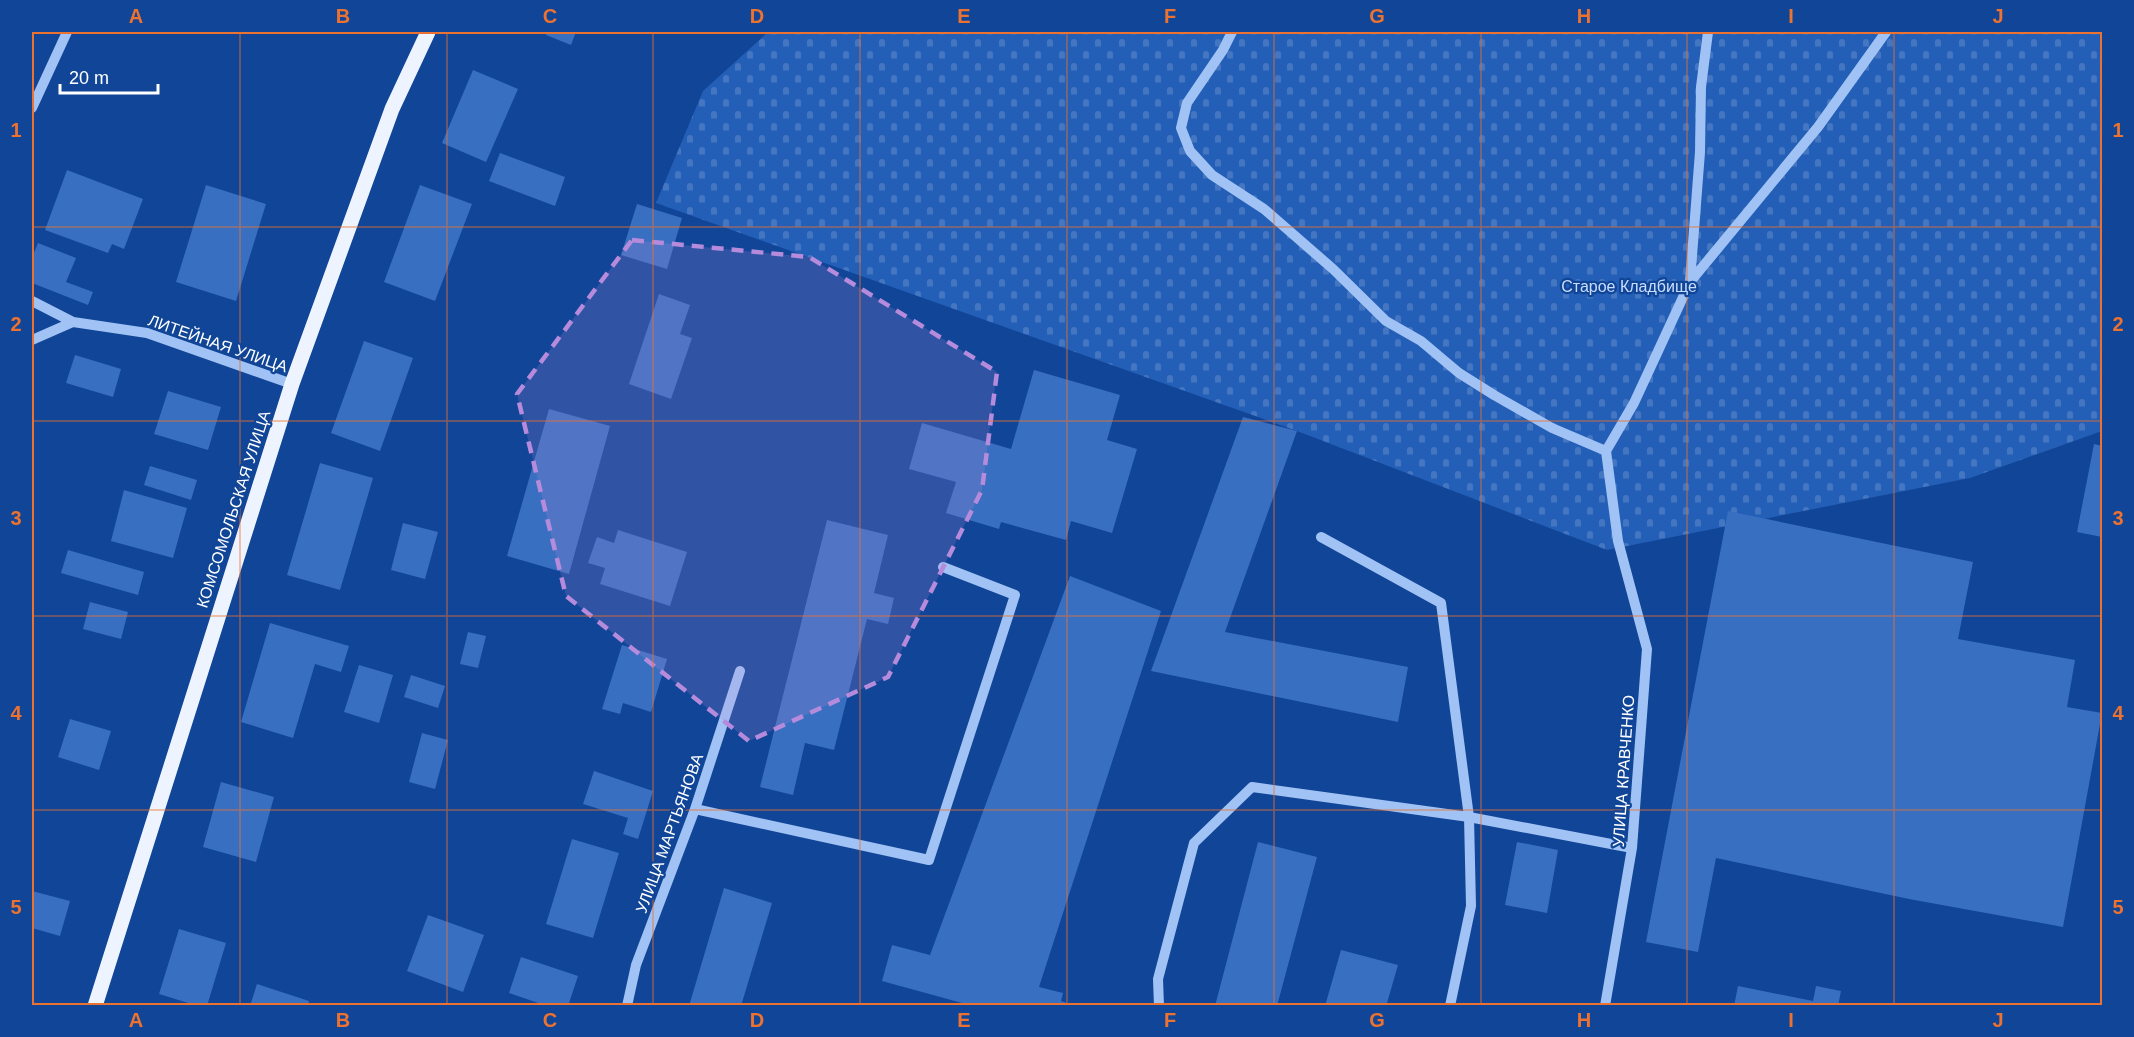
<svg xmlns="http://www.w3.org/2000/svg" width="2134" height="1037" viewBox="0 0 2134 1037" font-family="Arial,sans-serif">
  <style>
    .cemetery { fill: url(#cemetery-stones) }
    .building { fill: #396fc0 }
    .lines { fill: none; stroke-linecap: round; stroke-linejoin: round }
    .minor { stroke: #a1c2f4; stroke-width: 10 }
    .major { stroke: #eef4ff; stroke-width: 15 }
    .marked { fill: #b68bdc; fill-opacity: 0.2; stroke: #b68bdc; stroke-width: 4.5; stroke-dasharray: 12 8; stroke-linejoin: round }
    .grid { fill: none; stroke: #eb7230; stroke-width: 1.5; stroke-opacity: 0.55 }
    .labels { text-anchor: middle; stroke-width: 4.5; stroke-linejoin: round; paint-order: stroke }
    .park-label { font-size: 16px; fill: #c9defe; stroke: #104597 }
    .street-label { font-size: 16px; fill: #fff; stroke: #104597 }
    .neatline { fill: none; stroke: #eb7230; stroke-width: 2 }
    .grid-label { font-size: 20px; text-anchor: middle; font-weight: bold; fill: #eb7230 }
  </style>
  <defs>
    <pattern id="cemetery-stones" width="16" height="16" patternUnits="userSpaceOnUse" patternTransform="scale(1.5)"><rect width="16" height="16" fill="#235eb7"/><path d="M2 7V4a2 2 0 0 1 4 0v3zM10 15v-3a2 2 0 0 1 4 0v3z" fill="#4476c2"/></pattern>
  </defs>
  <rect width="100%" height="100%" fill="#104597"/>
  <path class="cemetery" d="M768 32H2102V431L1970 478 1607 550 1297 431 656 203 703 91Z"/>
  <path class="building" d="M547 32H576L571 45 546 35Z
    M473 70 518 89 486 162 442 143Z
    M500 153 565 177 555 206 489 181Z
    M67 170 143 199 124 249 112 244 108 253 45 230Z
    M206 185 266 204 236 301 176 282Z
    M420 185 472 204 435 301 384 282Z
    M637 204 682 218 667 269 621 255Z
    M38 243 76 258 66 282 93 292 88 305 32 283V258Z
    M659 294 690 305 680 334 692 338 671 399 629 384Z
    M364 341 413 358 380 451 331 433Z
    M75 355 121 369 113 397 66 383Z
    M1034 370 1120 395 1107 440 1137 449 1112 533 1071 521 1066 540 1001 522 999 529 946 513 956 482 909 469 922 423 1011 449Z
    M168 391 221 407 208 450 154 434Z
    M549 409 610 426 569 574 507 556Z
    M1243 417 1297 431 1225 632 1408 667 1398 722 1151 671Z
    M2094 444 2102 446V537L2077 532Z
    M320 463 373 478 340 590 287 575Z
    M150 466 197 480 191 500 144 485Z
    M124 490 187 508 173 558 111 541Z
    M1728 511 1973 562 1958 639 2075 660 2067 707 2102 713 2063 927 1909 899 1716 858 1698 952 1646 942Z
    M827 520 888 535 874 593 894 598 888 624 867 619 834 750 805 743 793 795 760 787Z
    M403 523 438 532 425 579 391 570Z
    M618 530 687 552 670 606 600 584 605 568 588 563 597 537 614 543Z
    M68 550 144 572 138 595 61 573Z
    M1070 576 1161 611 1039 987 1063 993 1061 1001 1075 1006H973L882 981 892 945 930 955Z
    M90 602 128 612 121 639 83 629Z
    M270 623 349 646 341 672 315 664 293 738 241 722Z
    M468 632 486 636 478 668 460 664Z
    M622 645 667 659 651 712 623 703 620 714 602 709Z
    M359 665 393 675 379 723 344 712Z
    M411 675 445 686 438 708 404 697Z
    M70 719 111 731 99 770 58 757Z
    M422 733 448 740 435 789 409 782Z
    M594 771 653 791 638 839 623 834 628 818 583 804Z
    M221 782 274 797 256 862 203 847Z
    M572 839 619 853 593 938 546 924Z
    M1258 842 1317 857 1277 1006H1215Z
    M1517 842 1558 850 1547 913 1505 905Z
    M724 888 772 903 741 1006H689Z
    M32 891 70 901 60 936 32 928Z
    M428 915 484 935 463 992 407 971Z
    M179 929 226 943 207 1006H198L159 994Z
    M1341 950 1398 965 1387 1003 1395 1006H1325Z
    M521 957 578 976 568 1006H547L509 993Z
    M257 984 309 1001 308 1006H250Z
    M1738 986 1813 1001 1816 986 1841 991 1838 1006H1734Z"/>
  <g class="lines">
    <path class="minor" d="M1232 32 1223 50 1187 103 1181 128 1190 151 1212 175 1264 209 1333 269 1386 321 1421 341 1459 373 1494 395 1552 428 1606 451
      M32 108 67 32
      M1690 282 1818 127 1886 32
      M32 301 73 322
      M32 340 73 322 147 333 292 384
      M1321 537 1441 603 1469 817 1471 906 1450 1006
      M695 809 929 860 1015 595 943 567
      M627 1006 636 965 695 809 740 671
      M1159 1006 1158 979 1194 843 1252 787 1469 817 1632 848
      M1605 1006 1632 848 1647 649 1618 541 1606 451 1634 403 1690 282 1700 152 1701 87 1708 32"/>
    <path class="major" d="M95 1006 292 384 392 109 428 32"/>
  </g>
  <path class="marked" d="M632 240 809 257 997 372 982 490 888 677 749 741 566 596 517 394Z"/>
  <path class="grid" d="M240 32V1006M447 32V1006M653 32V1006M860 32V1006M1067 32V1006M1274 32V1006M1481 32V1006M1687 32V1006M1894 32V1006M32 227H2102M32 421H2102M32 616H2102M32 810H2102"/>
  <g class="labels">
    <g class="park-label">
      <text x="1629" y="292">Старое Кладбище</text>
    </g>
    <g class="street-label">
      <text transform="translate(218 343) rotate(19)" y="6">ЛИТЕЙНАЯ УЛИЦА</text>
      <text transform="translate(233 509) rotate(-72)" y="6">КОМСОМОЛЬСКАЯ УЛИЦА</text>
      <text transform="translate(1623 771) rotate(-86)" y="6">УЛИЦА КРАВЧЕНКО</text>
      <text transform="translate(669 833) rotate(-70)" y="6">УЛИЦА МАРТЬЯНОВА</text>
    </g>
  </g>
  <rect width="2134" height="1037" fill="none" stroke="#104597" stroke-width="66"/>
  <path d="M60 84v9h98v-9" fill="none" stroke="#ffffff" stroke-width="3"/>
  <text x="69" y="84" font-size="18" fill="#ffffff" stroke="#104597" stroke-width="4.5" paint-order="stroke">20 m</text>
  <rect x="33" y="33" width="2068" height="971" class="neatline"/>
  <g class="grid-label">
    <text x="136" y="23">A</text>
    <text x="343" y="23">B</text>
    <text x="550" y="23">C</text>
    <text x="757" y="23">D</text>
    <text x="964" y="23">E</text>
    <text x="1170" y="23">F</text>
    <text x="1377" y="23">G</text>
    <text x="1584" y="23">H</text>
    <text x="1791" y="23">I</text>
    <text x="1998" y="23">J</text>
    <text x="16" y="137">1</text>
    <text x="2118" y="137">1</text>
    <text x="16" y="331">2</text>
    <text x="2118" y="331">2</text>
    <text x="16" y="525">3</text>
    <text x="2118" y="525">3</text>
    <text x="16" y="720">4</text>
    <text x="2118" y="720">4</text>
    <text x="16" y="914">5</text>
    <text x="2118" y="914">5</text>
    <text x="136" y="1027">A</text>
    <text x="343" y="1027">B</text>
    <text x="550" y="1027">C</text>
    <text x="757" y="1027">D</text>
    <text x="964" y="1027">E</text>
    <text x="1170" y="1027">F</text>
    <text x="1377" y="1027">G</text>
    <text x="1584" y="1027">H</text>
    <text x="1791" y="1027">I</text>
    <text x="1998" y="1027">J</text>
  </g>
</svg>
